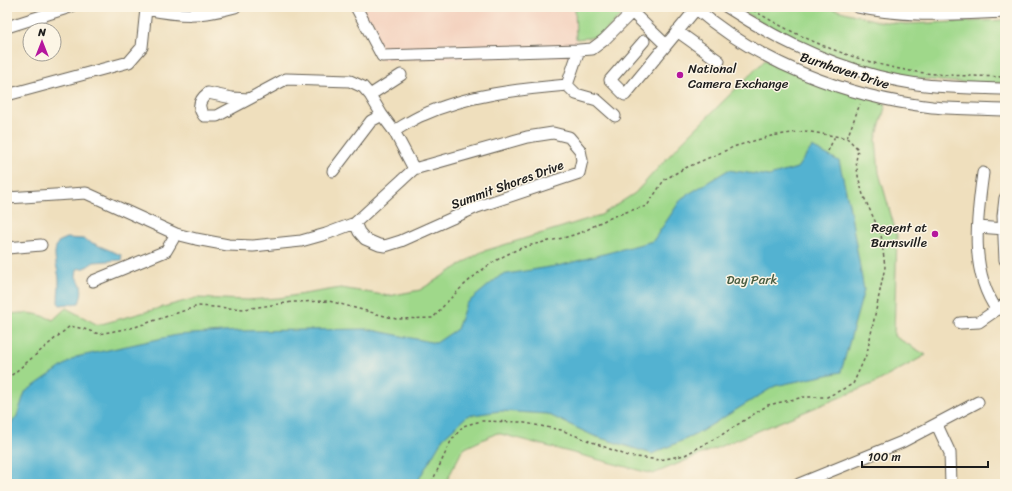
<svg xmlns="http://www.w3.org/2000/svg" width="1012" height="491" viewBox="0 0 1012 491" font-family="Sriracha,sans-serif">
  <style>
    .built { fill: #f4d3c0 }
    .green { fill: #9fd88a; stroke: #5e7a53 }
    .water { fill: #53b2d1; stroke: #386776 }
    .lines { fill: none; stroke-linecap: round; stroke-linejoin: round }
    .minor-casing { stroke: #666054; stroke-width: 13 }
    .path { stroke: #666054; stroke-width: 1.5; stroke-dasharray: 3 3; stroke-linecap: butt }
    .minor { stroke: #fff; stroke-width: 11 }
    .poi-dot { fill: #b5179e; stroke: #fcf5e5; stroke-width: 1.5 }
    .labels { text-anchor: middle; stroke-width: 3; stroke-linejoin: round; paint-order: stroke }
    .poi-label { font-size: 13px; fill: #1c1c1c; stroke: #fcf5e5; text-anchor: start }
    .street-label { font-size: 13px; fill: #1c1c1c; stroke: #fcf5e5 }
    .park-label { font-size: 13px; fill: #4a5e42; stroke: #fcf5e5 }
  </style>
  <rect width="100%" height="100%" fill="#fcf5e5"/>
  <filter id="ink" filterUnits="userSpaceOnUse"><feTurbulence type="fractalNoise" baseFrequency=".025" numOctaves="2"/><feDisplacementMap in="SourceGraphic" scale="8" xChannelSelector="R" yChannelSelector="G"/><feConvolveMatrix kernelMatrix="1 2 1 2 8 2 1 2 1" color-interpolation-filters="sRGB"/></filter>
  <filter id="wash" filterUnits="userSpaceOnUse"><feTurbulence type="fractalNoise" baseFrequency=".012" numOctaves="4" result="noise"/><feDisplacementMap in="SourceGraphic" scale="16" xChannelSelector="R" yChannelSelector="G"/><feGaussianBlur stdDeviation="0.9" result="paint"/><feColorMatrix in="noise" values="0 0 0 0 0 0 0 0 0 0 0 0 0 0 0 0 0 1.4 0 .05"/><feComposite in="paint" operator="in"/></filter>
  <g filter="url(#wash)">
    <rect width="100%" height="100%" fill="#efdfbd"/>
    <path class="built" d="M351 7H586L571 57 381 60Z"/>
    <path class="green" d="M624 7V13L599 37 576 39 575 7Z
      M737 7H826L877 21 906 24 1005 20V83C984 83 962 83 941 81 869 75 797 48 737 7Z
      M765 60 886 104 876 139 879 173 897 236 894 336 926 355 875 383 653 474 497 433 463 449 445 484H7V315C22 311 39 313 53 320L66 308 98 325 196 298 247 300 279 298 341 288 389 296 420 290 481 252 601 215 635 193 681 143Z"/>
    <path class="water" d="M812 147 839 161 849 204 864 290 841 372 775 386 695 435 652 454 594 436 547 414 500 411 467 416 443 438 416 484H14L7 481V429L17 416 25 392 76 357 177 335 239 331 367 329 436 343 457 329 466 304 501 275 562 265 653 241 682 198 728 170 769 176 797 168Z
      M67 238 83 239 121 255 122 260 94 262 85 268 77 269 76 277C83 284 83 294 79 303L60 305 58 303C58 296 59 288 59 280 58 266 51 256 58 242Z"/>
  </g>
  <g filter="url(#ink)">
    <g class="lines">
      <g class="minor-casing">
        <path id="minor" d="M356 7 382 56 579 50
          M694 7C759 63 846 97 932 107 956 109 981 109 1005 110
          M727 7C785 45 848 74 917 84 946 88 976 88 1005 89
          M857 7C906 18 955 14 1005 12
          M632 12 666 45
          M7 27 70 7
          M677 31 719 61
          M644 41 610 80 625 95 696 9
          M567 85 579 50 592 49 604 40 632 12 633 7
          M7 95 129 62 142 47 146 9C182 16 199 17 235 7
          M370 95 401 75
          M249 99 217 116H204C197 107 199 100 208 93L232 98 249 99 286 79 350 81 363 87 370 95 382 115 394 131 414 169
          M394 131C403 126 413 119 423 115 466 95 520 89 567 85L576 94 597 100 615 116
          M333 171 371 121 382 115
          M983 173C977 217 969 271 997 310
          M7 198 86 193 176 234 196 239 228 245 253 246 301 241 326 234 355 223 359 232 365 239 379 245 385 246 401 241 477 207 579 173 582 160 580 150 569 137 553 133 527 137 414 169 355 223
          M1005 198 1003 216 1005 260
          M978 227 1005 229
          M7 248 41 245
          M93 281 166 251 176 234
          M960 323 979 322 1005 304
          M937 425 950 453 951 484
          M799 484 902 442 978 402"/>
      </g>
      <path class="path" d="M748 7C800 39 857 63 917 72 946 76 976 76 1005 77
        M847 138 860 104
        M828 151 835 136
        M7 379 70 326 84 329 99 334 135 327 198 306 244 309 293 302 329 301 396 319 433 318C454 293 481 266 512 252 533 242 558 241 579 233 587 231 594 225 601 222 616 215 631 210 647 206L664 180 683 169 736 146 771 136 805 131 847 138 858 149 856 161 858 176 863 195 881 234 885 267 867 353 853 384 827 397H804L768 405 723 434 685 455 660 460 628 456 561 430 520 422 481 421 463 426 451 441 431 484"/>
      <use href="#minor" class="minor"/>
    </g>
  </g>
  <g class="poi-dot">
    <circle cx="680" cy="75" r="4"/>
    <circle cx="935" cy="234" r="4"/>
  </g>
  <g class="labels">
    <g class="poi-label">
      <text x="688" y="73">National<tspan x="688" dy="15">Camera Exchange</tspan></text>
      <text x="927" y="232" text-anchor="end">Regent at<tspan x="927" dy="15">Burnsville</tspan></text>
    </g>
    <g class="street-label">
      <text transform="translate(845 70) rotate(18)" y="5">Burnhaven Drive</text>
      <text transform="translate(507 184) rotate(-20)" y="5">Summit Shores Drive</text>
    </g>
    <g class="park-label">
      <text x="752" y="284">Day Park</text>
    </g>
  </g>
  <rect width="1012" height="491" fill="none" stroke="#fcf5e5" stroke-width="24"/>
  <g transform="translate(42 42)"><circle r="19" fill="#fcf5e5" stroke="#a29e95"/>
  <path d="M0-3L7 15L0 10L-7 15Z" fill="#b5179e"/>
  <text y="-6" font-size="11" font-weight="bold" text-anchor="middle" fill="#1c1c1c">N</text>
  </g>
  <path d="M862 461v6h126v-6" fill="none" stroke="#1c1c1c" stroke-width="2"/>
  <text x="868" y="461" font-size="12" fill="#1c1c1c" stroke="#fcf5e5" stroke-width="3" paint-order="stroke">100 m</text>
</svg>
